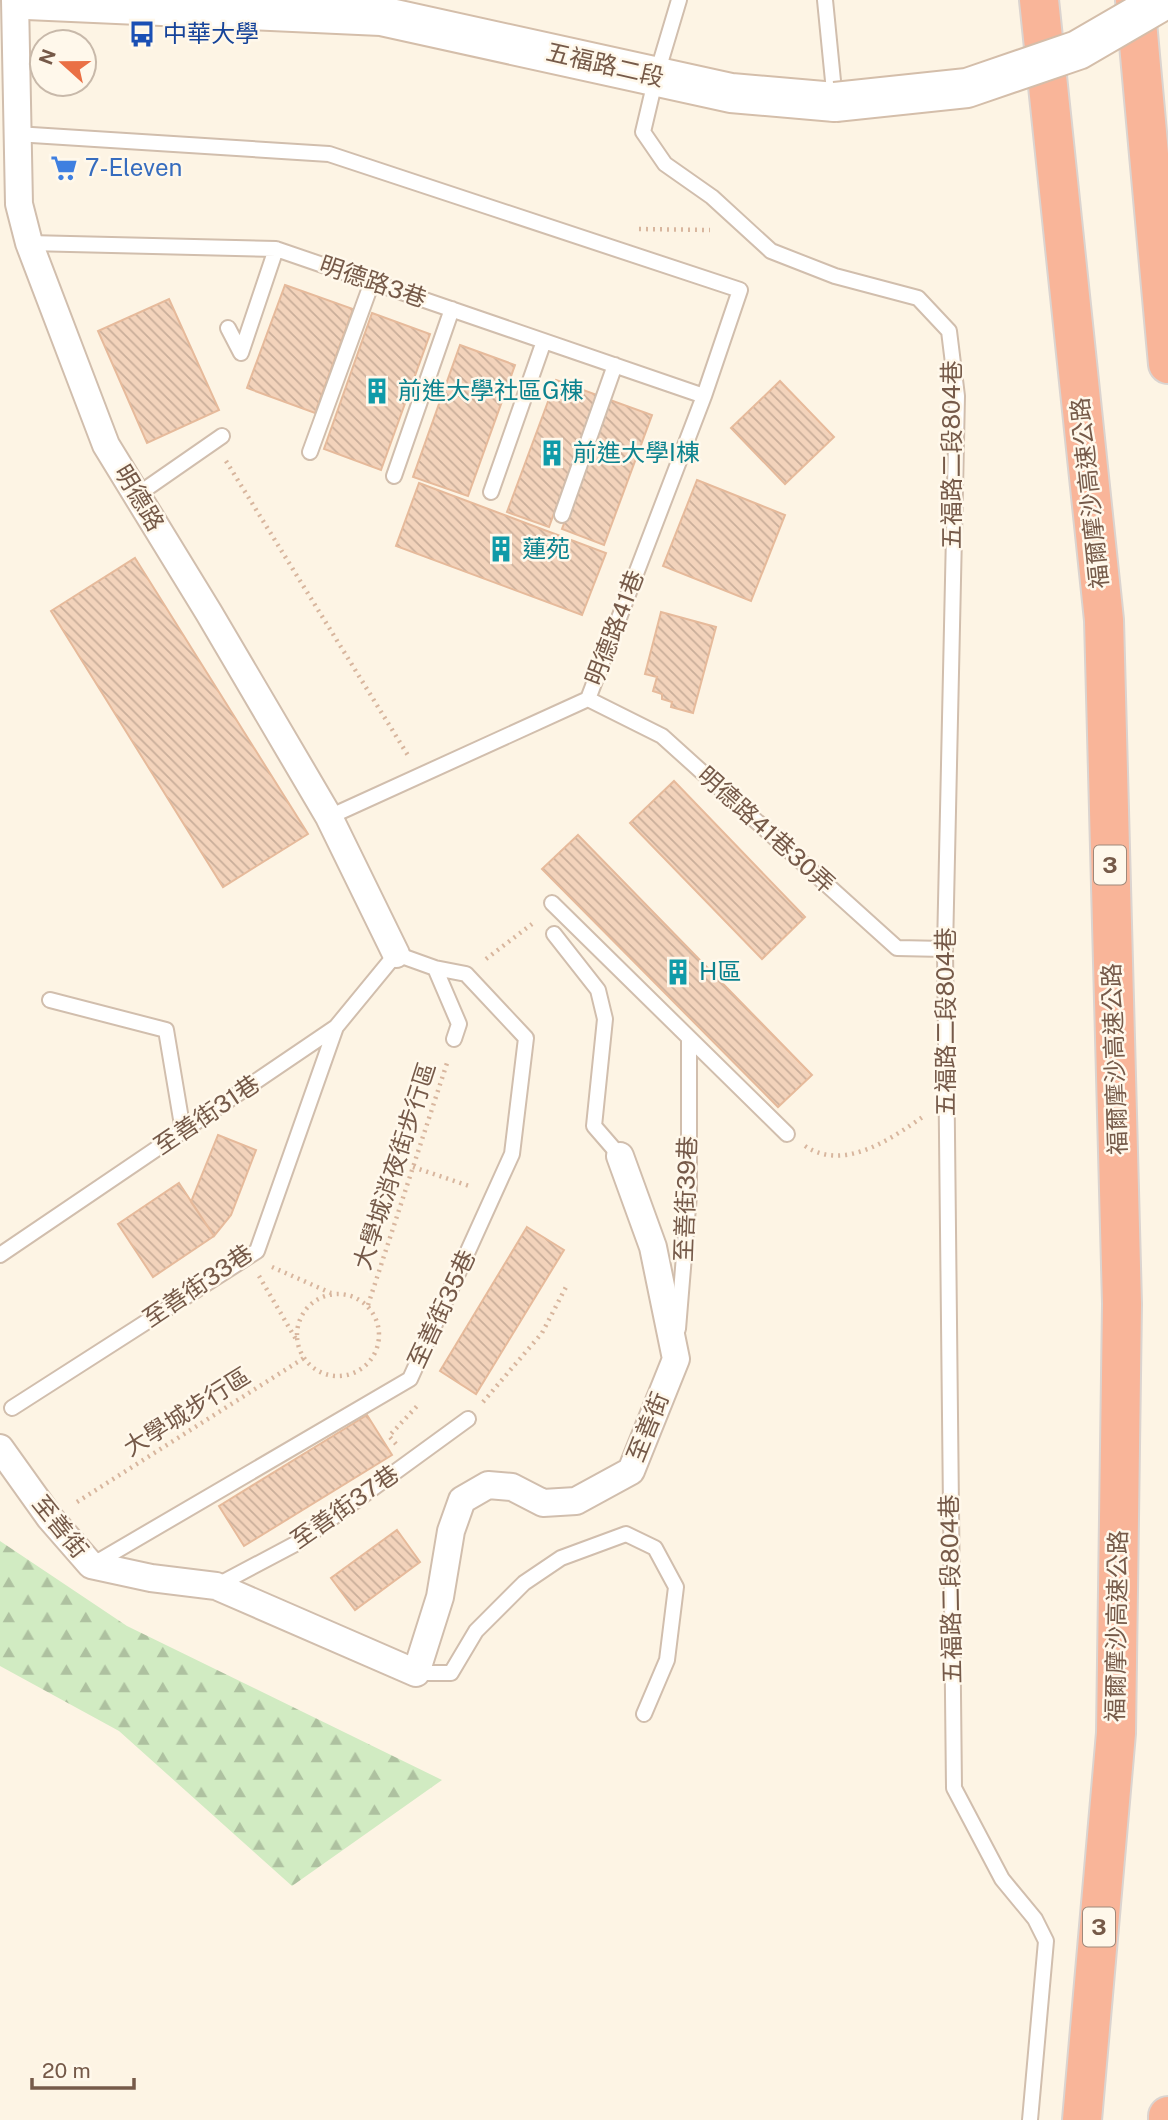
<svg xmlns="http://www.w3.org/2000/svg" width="1168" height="2120" viewBox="0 0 1168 2120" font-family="'Public Sans','Noto Sans TC',sans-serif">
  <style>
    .forest { fill: url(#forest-firs) }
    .building { fill: url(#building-back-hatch); stroke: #e6ba9b; stroke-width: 2 }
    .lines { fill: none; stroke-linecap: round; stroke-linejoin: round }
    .lane-casing { stroke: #d1bead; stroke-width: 18 }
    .street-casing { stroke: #d1bead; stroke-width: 30 }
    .secondary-casing { stroke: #d4beaa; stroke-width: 42 }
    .highway-casing { stroke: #dbd4d0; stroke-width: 42 }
    .path { stroke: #d8b69e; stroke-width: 4.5; stroke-dasharray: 2 5; stroke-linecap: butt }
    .lane { stroke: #fff; stroke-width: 14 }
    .street { stroke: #fff; stroke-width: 26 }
    .secondary { stroke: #fff; stroke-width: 38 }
    .highway { stroke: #f9b599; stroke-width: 38 }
    .secondary-bridge-casing { stroke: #d4beaa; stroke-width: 42; stroke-linecap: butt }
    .secondary-bridge { stroke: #fff; stroke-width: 38 }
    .labels { text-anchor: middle; stroke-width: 5; stroke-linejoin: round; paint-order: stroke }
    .shield { fill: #fff8eb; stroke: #9f897a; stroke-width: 2 }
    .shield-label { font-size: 23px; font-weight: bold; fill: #765a49 }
    .transit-label { font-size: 24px; fill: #164399; stroke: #fff8eb; text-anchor: start }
    .street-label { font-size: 24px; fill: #765a49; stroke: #fff8eb }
    .shop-label { font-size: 24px; fill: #366cbe; stroke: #fff8eb; text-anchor: start }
    .culture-label { font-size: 24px; fill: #0d838f; stroke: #fff8eb; text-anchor: start }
  </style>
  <defs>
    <pattern id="forest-firs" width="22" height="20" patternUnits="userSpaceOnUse" patternTransform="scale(1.75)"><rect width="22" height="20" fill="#d1ebc2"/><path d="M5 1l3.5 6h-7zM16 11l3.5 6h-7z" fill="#aec1a0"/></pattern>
    <pattern id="building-back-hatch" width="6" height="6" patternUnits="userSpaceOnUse" patternTransform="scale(1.75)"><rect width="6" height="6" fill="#f3d3bb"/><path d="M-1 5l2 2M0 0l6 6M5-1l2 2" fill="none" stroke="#c9ae9a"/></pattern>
  </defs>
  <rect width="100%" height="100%" fill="#fdf4e4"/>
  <path class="forest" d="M0 1541 127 1626 442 1780 292 1886 119 1731 0 1666Z"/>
  <path class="building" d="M285 285 353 309 315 413 247 388Z
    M169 299 219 410 147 443 98 331Z
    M372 313 430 334 381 470 324 449Z
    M460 345 515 365 468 496 413 477Z
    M556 380 597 395 549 527 507 512Z
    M780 381 834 437 785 484 731 428Z
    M610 400 652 415 604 545 562 529Z
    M697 480 785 515 751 601 663 566Z
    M419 483 606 553 582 615 396 546Z
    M135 558 308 834 223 887 51 611Z
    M661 612 716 627 693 713 671 707 672 702 662 699V694L653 691 657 677 645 674Z
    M674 781 805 917 762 959 630 823Z
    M578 835 812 1075 778 1107 542 869Z
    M218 1135 256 1150 231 1215 214 1236 191 1202Z
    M179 1183 214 1236 153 1277 118 1224Z
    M527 1227 564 1250 476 1394 440 1371Z
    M367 1415 392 1455 244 1546 219 1506Z
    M397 1530 420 1562 355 1610 331 1578Z"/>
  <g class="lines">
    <g class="lane-casing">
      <path id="lane" d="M679 0 656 77 643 132 665 164 712 197 771 251 835 276 918 298 949 331 957 396 945 949 954 1788 1002 1879 1035 1919 1046 1941 1030 2120
        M825 0 835 101
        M16 134 329 154 740 290 704 396 588 699 329 817
        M29 243 276 249 704 396
        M228 328 241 353 276 249
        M310 452 372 282
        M394 476 452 309
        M491 492 544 341
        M137 495 222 436
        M562 515 615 365
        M588 699 662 736 897 948 945 949
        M552 903 787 1134
        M554 934 598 990 605 1019 594 1126 620 1156
        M435 968 459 1024 454 1039
        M50 1000 166 1030 183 1131
        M0 1255 336 1027 396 954 435 968 466 974 526 1038 512 1154 410 1379 92 1565
        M678 1329 689 1195V1038
        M12 1408 257 1251 336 1027
        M216 1586 299 1542 468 1419
        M416 1673H451L476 1631 524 1583 561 1558 626 1534 655 1548 676 1587 667 1660 644 1714"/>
    </g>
    <g class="street-casing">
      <path id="street" d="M15 0 19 204 29 243 106 445 209 613 329 817 396 954
        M0 1448 50 1518 91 1565 151 1578 216 1586 416 1673 440 1597 451 1531 462 1500 488 1485 512 1487 543 1503 576 1501 631 1471 676 1359 653 1247 620 1156"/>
    </g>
    <g class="secondary-casing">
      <path id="secondary" d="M27 0 381 16 731 93 835 102"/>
    </g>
    <g class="highway-casing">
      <path id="highway" d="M1039 0 1104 620 1122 1304 1116 1733 1082 2120
        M1135 0 1168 364
        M1168 2120V2116"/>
    </g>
    <path class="path" d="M639 229 710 230
      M226 461 409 757
      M486 959 532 924
      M805 1146C844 1172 891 1139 924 1116
      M413 1167 472 1187
      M272 1267 331 1293
      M259 1276 297 1341
      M297 1335a41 41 0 1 1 82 0a41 41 0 1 1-82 0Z
      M368 1305 448 1060
      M483 1402 542 1333 566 1287
      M396 1444 389 1436 419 1404
      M77 1502 304 1358"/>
    <use href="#lane" class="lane"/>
    <use href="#street" class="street"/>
    <use href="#secondary" class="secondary"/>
    <use href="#highway" class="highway"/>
    <g class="secondary-bridge-casing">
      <path id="secondary-bridge" d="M835 102 967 88 1078 50 1164 0"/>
    </g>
    <use href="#secondary-bridge" class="secondary-bridge"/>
  </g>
  <defs>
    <g id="bus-bare" transform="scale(2.1)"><path d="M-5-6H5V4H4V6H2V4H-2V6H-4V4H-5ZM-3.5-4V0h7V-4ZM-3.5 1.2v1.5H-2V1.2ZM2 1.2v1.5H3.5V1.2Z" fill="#1a4fb4" stroke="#fff8eb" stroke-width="2.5" paint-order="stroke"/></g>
    <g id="supermarket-bare" transform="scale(2.1)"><path d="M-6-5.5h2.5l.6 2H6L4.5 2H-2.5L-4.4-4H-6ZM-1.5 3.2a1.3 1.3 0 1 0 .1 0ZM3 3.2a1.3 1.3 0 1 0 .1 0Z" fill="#3f7fe0" stroke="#fff8eb" stroke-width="2.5" paint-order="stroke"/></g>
    <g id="building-bare" transform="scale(2.1)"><path d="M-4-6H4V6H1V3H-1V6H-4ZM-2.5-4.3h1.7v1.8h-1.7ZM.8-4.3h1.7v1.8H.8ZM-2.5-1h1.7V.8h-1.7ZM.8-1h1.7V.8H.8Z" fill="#0f9aa8" stroke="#fff8eb" stroke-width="2.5" paint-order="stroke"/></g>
  </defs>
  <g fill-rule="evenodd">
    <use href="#bus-bare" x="142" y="34"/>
    <use href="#supermarket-bare" x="64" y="168"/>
    <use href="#building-bare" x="377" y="391"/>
    <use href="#building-bare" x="552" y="453"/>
    <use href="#building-bare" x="501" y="549"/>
    <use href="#building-bare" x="678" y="972"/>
  </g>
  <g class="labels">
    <g class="shield">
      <rect x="1094" y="845.5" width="32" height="39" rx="5"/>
      <rect x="1083" y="1907.5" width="32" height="39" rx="5"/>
    </g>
    <g class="shield-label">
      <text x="1110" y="873">3</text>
      <text x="1099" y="1935">3</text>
    </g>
    <g class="transit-label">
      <text x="163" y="42">中華大學</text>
    </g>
    <g class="street-label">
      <text transform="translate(605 65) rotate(13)" y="8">五福路二段</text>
      <text transform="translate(373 282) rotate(19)" y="8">明德路3巷</text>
      <text transform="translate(952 455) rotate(-90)" y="8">五福路二段804巷</text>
      <text transform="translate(1090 493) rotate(-96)" y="8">福爾摩沙高速公路</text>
      <text transform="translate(139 498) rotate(59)" y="8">明德路</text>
      <text transform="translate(615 628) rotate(-69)" y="8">明德路41巷</text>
      <text transform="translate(766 830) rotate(42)" y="8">明德路41巷30弄</text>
      <text transform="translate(946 1022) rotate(-90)" y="8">五福路二段804巷</text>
      <text transform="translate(1115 1059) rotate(-92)" y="8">福爾摩沙高速公路</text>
      <text transform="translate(207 1115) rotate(-34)" y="8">至善街31巷</text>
      <text transform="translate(395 1166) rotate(-72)" y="8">大學城消夜街步行區</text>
      <text transform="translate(686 1199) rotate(-88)" y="8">至善街39巷</text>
      <text transform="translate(198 1286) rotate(-34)" y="8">至善街33巷</text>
      <text transform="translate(442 1309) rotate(-65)" y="8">至善街35巷</text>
      <text transform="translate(187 1412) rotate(-32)" y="8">大學城步行區</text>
      <text transform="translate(648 1427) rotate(-68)" y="8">至善街</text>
      <text transform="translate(345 1507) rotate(-35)" y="8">至善街37巷</text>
      <text transform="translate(60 1527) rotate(51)" y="8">至善街</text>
      <text transform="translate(951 1589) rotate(-91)" y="8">五福路二段804巷</text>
      <text transform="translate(1117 1626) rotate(-89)" y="8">福爾摩沙高速公路</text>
    </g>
    <g class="shop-label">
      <text x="85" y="176">7-Eleven</text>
    </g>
    <g class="culture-label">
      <text x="398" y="399">前進大學社區G棟</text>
      <text x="573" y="461">前進大學I棟</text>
      <text x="522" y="557">蓮苑</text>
      <text x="699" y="980">H區</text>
    </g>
  </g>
  <g transform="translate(63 63) rotate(291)"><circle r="33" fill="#fff8eb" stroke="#c8b9aa" stroke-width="2"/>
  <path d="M0-5L12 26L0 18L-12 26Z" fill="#ea7045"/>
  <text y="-10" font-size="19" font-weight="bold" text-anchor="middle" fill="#765a49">N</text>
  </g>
  <path d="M32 2078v10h102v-10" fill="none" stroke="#765a49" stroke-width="3.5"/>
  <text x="42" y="2078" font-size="21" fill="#765a49" stroke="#fff8eb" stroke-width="5" paint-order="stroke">20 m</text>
</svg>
